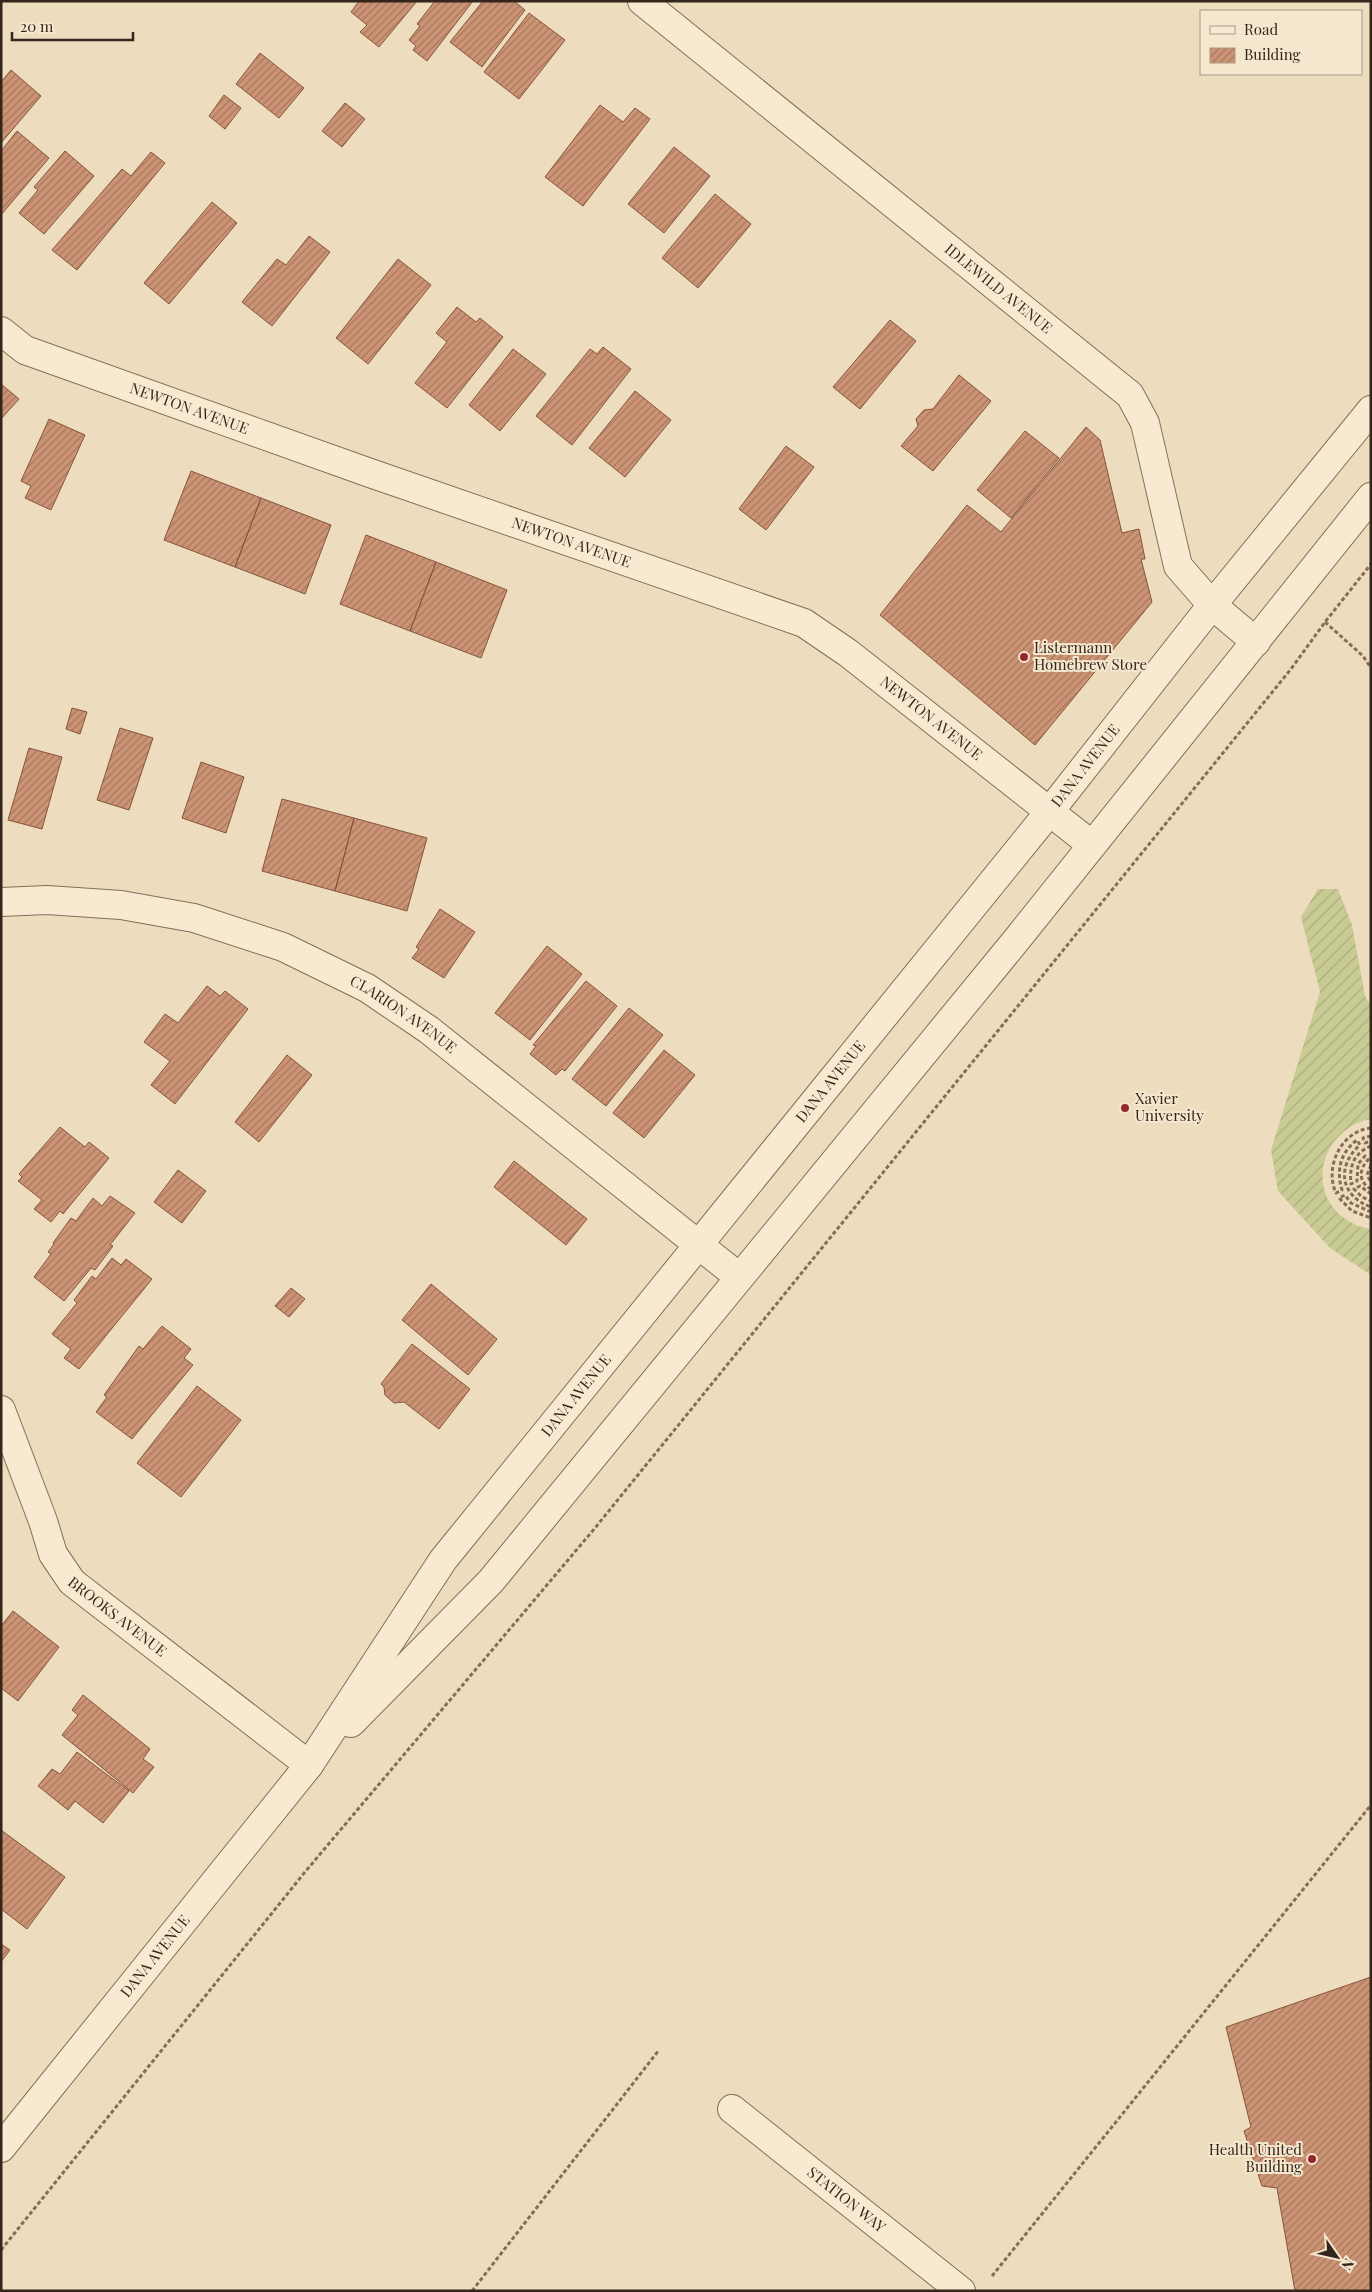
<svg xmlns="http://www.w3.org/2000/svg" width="1372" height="2292" viewBox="0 0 1372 2292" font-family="'Playfair Display',serif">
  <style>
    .garden { fill: url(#garden-furrows) }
    .building { fill: url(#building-hatch); stroke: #85553d }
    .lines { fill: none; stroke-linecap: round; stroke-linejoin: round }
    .minor-casing { stroke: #866d57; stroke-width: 30 }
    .path { stroke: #866d57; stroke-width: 3; stroke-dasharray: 4 2.5; stroke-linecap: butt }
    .minor { stroke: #f8ead1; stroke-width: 28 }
    .poi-dot { fill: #94272f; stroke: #f5e7ce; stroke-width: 2 }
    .labels { text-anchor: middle; stroke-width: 4; stroke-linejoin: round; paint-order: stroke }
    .street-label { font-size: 15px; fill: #35261c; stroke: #f5e7ce }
    .poi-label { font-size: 15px; fill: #35261c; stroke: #f5e7ce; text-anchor: start }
  </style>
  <defs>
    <pattern id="garden-furrows" width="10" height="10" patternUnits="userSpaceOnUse" patternTransform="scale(1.25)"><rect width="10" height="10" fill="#c8cb93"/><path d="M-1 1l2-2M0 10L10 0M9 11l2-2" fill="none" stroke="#acae7e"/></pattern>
    <pattern id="building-hatch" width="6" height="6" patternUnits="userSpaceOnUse" patternTransform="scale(1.25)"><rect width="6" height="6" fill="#cc9374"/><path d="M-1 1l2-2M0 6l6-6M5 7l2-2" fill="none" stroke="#a6785e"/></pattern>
  </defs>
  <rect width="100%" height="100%" fill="#eddcbe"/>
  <path class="garden" d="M1318 889H1338L1352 925 1365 996 1371 1005V1119C1319 1129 1303 1197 1352 1223 1357 1226 1365 1228 1371 1229V1275L1330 1248 1278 1191 1271 1150 1320 992 1301 917Z"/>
  <path class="building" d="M359 1H417L379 47 360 32 367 25 351 12Z
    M435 1H473L427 61 413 50 416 46 409 40 420 26 417 24Z
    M483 1H514L525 10 482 67 450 42Z
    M529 13 565 40 519 99 484 72Z
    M260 53 304 88 279 118 236 84Z
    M11 70 41 96 1 143V82Z
    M224 95 241 108 225 129 209 116Z
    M345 103 365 119 342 147 322 131Z
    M600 105 623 122 635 108 650 119 583 206 545 177Z
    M17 131 49 158 1 215V151Z
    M674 147 710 176 664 233 628 204Z
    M65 151 94 176 44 234 19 213 38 190 34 187Z
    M151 152 165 163 77 270 52 250 122 169 131 176Z
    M715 194 751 224 698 288 662 258Z
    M212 202 237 223 169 304 144 283Z
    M309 236 330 252 272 326 242 302 277 259 286 265Z
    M398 259 431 285 368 364 336 338Z
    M457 307 476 322 480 318 503 337 447 408 415 383 447 342 436 333Z
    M890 320 916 341 860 409 833 387Z
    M603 347 631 369 572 445 536 416 590 349 597 354Z
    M513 349 546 374 500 431 469 405Z
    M959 375 991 401 933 471 901 446 918 426 916 419 924 410 933 409Z
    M1 384 19 399 1 419Z
    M635 391 671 420 625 477 589 448Z
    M49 419 85 435 51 510 25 498 31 486 21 481Z
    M1086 427 1100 440 1122 533 1139 529 1145 559H1141L1152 602 1035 745 880 615 967 505 1001 532Z
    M1025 431 1059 458 1011 518 977 490Z
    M786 446 814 467 766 530 739 509Z
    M191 471 261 498 235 567 164 540Z
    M261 498 331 525 305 594 235 567Z
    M366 535 436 562 410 631 340 604Z
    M436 562 507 590 481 658 410 631Z
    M72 708 87 712 80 734 66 729Z
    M120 728 153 738 129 810 97 800Z
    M29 748 62 757 42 829 8 820Z
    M201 762 244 777 226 833 182 818Z
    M282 799 354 818 335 891 262 871Z
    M354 818 427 838 407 911 335 891Z
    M440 909 475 932 444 978 412 958 419 949 416 947Z
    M547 946 582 974 530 1040 495 1013Z
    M586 981 617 1006 565 1071 562 1069 556 1075 530 1054 536 1046 533 1045Z
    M207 986 220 996 225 991 248 1009 175 1104 151 1085 170 1061 144 1042 165 1014 178 1023Z
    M629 1008 663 1035 606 1106 572 1079Z
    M664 1050 695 1075 644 1138 613 1113Z
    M287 1055 312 1075 259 1142 235 1122Z
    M60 1127 85 1147 89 1142 109 1158 63 1214 60 1211 51 1222 34 1209 42 1200 18 1181 22 1177 19 1174Z
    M514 1161 587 1219 566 1245 494 1187Z
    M178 1170 206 1191 182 1223 154 1202Z
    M110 1196 135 1213 110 1245 113 1246 95 1270 91 1268 64 1301 34 1277 51 1254 48 1252 54 1244 53 1243 71 1218 76 1221 93 1198 102 1206Z
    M112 1258 121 1265 126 1259 152 1279 79 1369 64 1358 71 1349 52 1334 77 1303 74 1300 92 1276 96 1279Z
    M431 1284 497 1339 468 1375 402 1320Z
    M291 1288 305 1299 289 1317 275 1306Z
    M162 1326 191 1349 184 1358 193 1365 132 1439 96 1412 107 1397 104 1395 139 1346 143 1349Z
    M412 1344 470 1389 439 1429 404 1402 394 1403 385 1395 384 1387 381 1384Z
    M197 1386 241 1420 181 1497 137 1463Z
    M13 1611 59 1647 18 1701 1 1688V1626Z
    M83 1695 150 1749 143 1759 154 1767 133 1793 62 1735 78 1715 72 1710Z
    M77 1752 129 1791 103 1823 75 1801 68 1810 38 1786 52 1769 60 1774Z
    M1 1830 65 1877 27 1929 1 1909Z
    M1 1944 10 1950 1 1962Z
    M1371 1977V2291H1295L1277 2188 1262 2186 1244 2131 1251 2127 1226 2027Z"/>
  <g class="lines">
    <g class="minor-casing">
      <g id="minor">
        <path id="s1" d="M642 1 1130 395 1145 423 1178 566 1212 605 1256 642"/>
        <path id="s2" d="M1 331 25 350 370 473 804 623 848 653 1092 845"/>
        <path id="s3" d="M1 902 47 900 121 905 194 918 283 947 367 988 429 1030 739 1277"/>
        <path id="s4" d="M1 1410 43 1521 53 1554 72 1582 309 1765"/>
        <path d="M351 1723 491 1581 1018 938 1371 497"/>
        <path id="s5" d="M732 2109 961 2291"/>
        <path id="s6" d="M1 2148 309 1765 443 1560 1050 811 1212 605 1371 410"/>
      </g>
    </g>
    <path class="path" d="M1325 622 1363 656 1371 668
      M1371 1128C1341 1131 1324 1167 1336 1193L1342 1190C1336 1170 1340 1153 1357 1140L1360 1145C1336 1166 1340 1196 1371 1207
      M1371 1136 1363 1138 1365 1143 1371 1141
      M1371 1146C1354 1153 1349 1166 1351 1184L1357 1181 1358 1164 1365 1156 1368 1160C1359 1169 1358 1182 1371 1189
      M1371 1165 1367 1175 1371 1182
      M1371 1194 1360 1186 1354 1189 1362 1197 1371 1201
      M1371 1212 1351 1203 1345 1195 1339 1198 1352 1211 1371 1218
      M1 2250 305 1872 595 1528 1291 669 1325 622 1371 564
      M992 2276 1371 1805
      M472 2291 659 2050"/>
    <use href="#minor" class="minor"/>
  </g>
  <g class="poi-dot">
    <circle cx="1024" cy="657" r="5"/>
    <circle cx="1125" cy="1108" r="5"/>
    <circle cx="1312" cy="2159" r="5"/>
  </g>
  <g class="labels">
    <g class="street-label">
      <text dy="5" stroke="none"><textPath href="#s1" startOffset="458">IDLEWILD AVENUE</textPath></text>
      <text dy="5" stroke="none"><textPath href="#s2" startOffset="205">NEWTON AVENUE</textPath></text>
      <text dy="5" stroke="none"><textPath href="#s2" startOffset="610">NEWTON AVENUE</textPath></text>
      <text dy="5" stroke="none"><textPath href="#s2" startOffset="1015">NEWTON AVENUE</textPath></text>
      <text dy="5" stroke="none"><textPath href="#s6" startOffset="1758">DANA AVENUE</textPath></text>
      <text dy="5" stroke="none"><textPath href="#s3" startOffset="426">CLARION AVENUE</textPath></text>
      <text dy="5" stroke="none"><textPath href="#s6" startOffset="1352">DANA AVENUE</textPath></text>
      <text dy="5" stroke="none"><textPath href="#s6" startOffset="948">DANA AVENUE</textPath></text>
      <text dy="5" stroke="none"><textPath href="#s4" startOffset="244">BROOKS AVENUE</textPath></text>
      <text dy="5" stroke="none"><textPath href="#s6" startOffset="246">DANA AVENUE</textPath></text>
      <text dy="5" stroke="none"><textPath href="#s5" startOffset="146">STATION WAY</textPath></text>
    </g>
    <g class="poi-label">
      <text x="1034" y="653">Listermann<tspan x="1034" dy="17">Homebrew Store</tspan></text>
      <text x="1135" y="1104">Xavier<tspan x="1135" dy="17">University</tspan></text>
      <text x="1302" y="2155" text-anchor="end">Health United<tspan x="1302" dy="17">Building</tspan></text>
    </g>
  </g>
  <rect width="1372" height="2292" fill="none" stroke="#35261c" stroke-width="5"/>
  <rect x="1200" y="10" width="162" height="65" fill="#f5e7ce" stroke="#a89a87"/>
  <rect x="1210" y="26" width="25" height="8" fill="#f8ead1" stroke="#a89a87"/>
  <text x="1244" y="35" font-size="15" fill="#35261c">Road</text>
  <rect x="1210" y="48" width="25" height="15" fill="url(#building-hatch)" stroke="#a89a87"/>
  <text x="1244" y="60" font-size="15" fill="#35261c">Building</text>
  <g transform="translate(1337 2257) rotate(124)" stroke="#f5e7ce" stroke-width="4" paint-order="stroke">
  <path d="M0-4L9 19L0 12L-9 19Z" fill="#35261c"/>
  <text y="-8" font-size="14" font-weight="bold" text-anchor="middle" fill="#35261c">N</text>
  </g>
  <path d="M12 32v8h121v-8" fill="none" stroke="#35261c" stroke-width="2.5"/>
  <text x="20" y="32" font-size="15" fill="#35261c" stroke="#f5e7ce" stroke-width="4" paint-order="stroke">20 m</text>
</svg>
